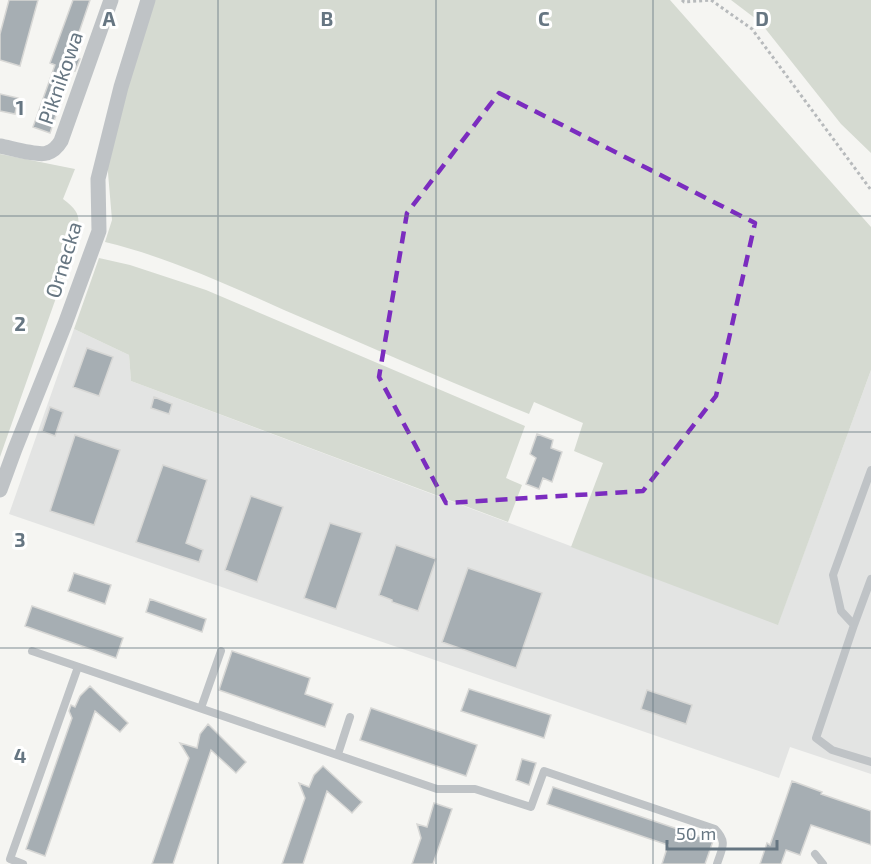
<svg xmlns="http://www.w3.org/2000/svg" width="871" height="864" viewBox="0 0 871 864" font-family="'Exo 2',sans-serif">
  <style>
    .built { fill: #e3e4e3 }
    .green { fill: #d5dad1 }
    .building { fill: #a6aeb3; stroke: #d7d7d5; stroke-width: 1.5 }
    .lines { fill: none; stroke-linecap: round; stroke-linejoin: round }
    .path { stroke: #b7babc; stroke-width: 3; stroke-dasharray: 3 3; stroke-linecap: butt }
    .lane { stroke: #bfc3c6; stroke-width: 8 }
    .street { stroke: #bfc3c6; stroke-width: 15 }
    .marked { fill: none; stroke: #7b2cbf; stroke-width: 4.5; stroke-dasharray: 12 8; stroke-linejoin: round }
    .grid { fill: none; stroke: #667682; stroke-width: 1.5; stroke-opacity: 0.55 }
    .labels { text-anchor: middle; stroke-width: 6; stroke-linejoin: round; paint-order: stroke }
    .street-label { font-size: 21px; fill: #667682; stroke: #fff }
    .grid-label { font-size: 20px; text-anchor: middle; font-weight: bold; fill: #667682; stroke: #fff; stroke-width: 6; stroke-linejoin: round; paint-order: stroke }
  </style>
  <rect width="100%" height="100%" fill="#f5f5f2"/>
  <path class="built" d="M74 329 129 355 131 381 778 624 871 370V774L790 747 779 778 9 514Z"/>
  <path class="green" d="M150 0H670L871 227V370L778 625 571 547 603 463 574 451 583 423 534 402 529 414C447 381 366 345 284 310 226 284 167 257 105 242L112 220 107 161Z
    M731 0H871V153L841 124 760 22Z
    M0 154 75 169 63 199C83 214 79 219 76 241L0 457Z
    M99 258 130 265 206 290 525 426 506 478 522 485 508 522 131 381 129 355 74 329Z"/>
  <path class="building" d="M9 0H38L20 66 0 60V34Z
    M73 0H90L71 56 80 59 75 71 71 70 50 133 33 127 55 65 50 63Z
    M0 94 18 98 15 114 0 111Z
    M87 348 113 357 99 396 73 387Z
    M154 397 172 404 169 414 151 408Z
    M50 407 63 412 55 436 42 431Z
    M537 434 553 440 551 448 562 452 552 482 543 478 539 489 526 484 536 458 530 454Z
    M75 435 120 450 94 525 50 511Z
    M163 465 207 480 186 543 203 550 199 562 136 542Z
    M251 496 283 507 257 582 225 570Z
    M330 523 362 533 336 609 304 598Z
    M396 545 436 559 418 611 392 602V600L379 595Z
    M468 568 542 593 516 668 442 642Z
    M74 573 111 585 105 604 68 591Z
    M150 599 206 619 202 632 146 612Z
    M32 606 123 638 116 658 25 626Z
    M232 651 310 678 305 694 333 704 325 727 219 690Z
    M90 686 128 723 120 732 95 711 45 856 26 849 72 718 69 711 71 705 75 707 80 696Z
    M469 689 551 715 544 738 461 711Z
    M647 690 692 705 686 724 641 709Z
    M371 708 477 745 466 776 360 740Z
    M208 724 246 762 236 773 211 750 173 864H152L189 758 180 743 197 748 200 734Z
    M522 759 536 763 529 785 516 780Z
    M323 766 362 802 352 813 327 791 303 864H282L305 798 299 783 309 787 314 775Z
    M792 781 822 792 821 794 871 811V845L811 825 800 855 786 850 781 864H760L767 843 770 845Z
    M553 787 713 841 705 864H662L668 845 547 804Z
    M434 803 452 809 433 864H412L421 838 417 824 427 827Z"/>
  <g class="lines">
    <path class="path" d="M682 0 684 2 711 0 752 29 871 190"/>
    <path class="lane" d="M871 470 833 575 841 611 854 625 816 738 832 750 871 762
      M854 625 871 579
      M32 651 437 789H475L531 807 544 771 715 829C728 842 722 848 717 864
      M201 708 221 651
      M338 754 350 717
      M815 854 823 864
      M23 864 10 859 78 667"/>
    <path class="street" d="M0 146C11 148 38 156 47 153 54 151 58 146 61 141L111 0
      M0 490 15 449 65 324 99 231 98 179 121 87 148 0"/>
  </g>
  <path class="marked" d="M499 93 755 223 716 396 643 491 446 503 379 377 407 213Z"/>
  <path class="grid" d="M218 0V864M436 0V864M653 0V864M0 216H871M0 432H871M0 648H871"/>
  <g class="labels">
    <g class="street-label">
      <text transform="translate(61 78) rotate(-71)" y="7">Piknikowa</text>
      <text transform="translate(64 260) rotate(-73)" y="7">Ornecka</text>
    </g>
  </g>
  <g class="grid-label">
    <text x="109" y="26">A</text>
    <text x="327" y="26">B</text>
    <text x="544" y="26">C</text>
    <text x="762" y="26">D</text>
    <text x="20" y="115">1</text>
    <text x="20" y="331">2</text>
    <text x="20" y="547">3</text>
    <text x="20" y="763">4</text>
  </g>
  <path d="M667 840v9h110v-9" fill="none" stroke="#667682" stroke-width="3"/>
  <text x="676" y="840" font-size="18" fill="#667682" stroke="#ffffff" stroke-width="4.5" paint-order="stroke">50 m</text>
</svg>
